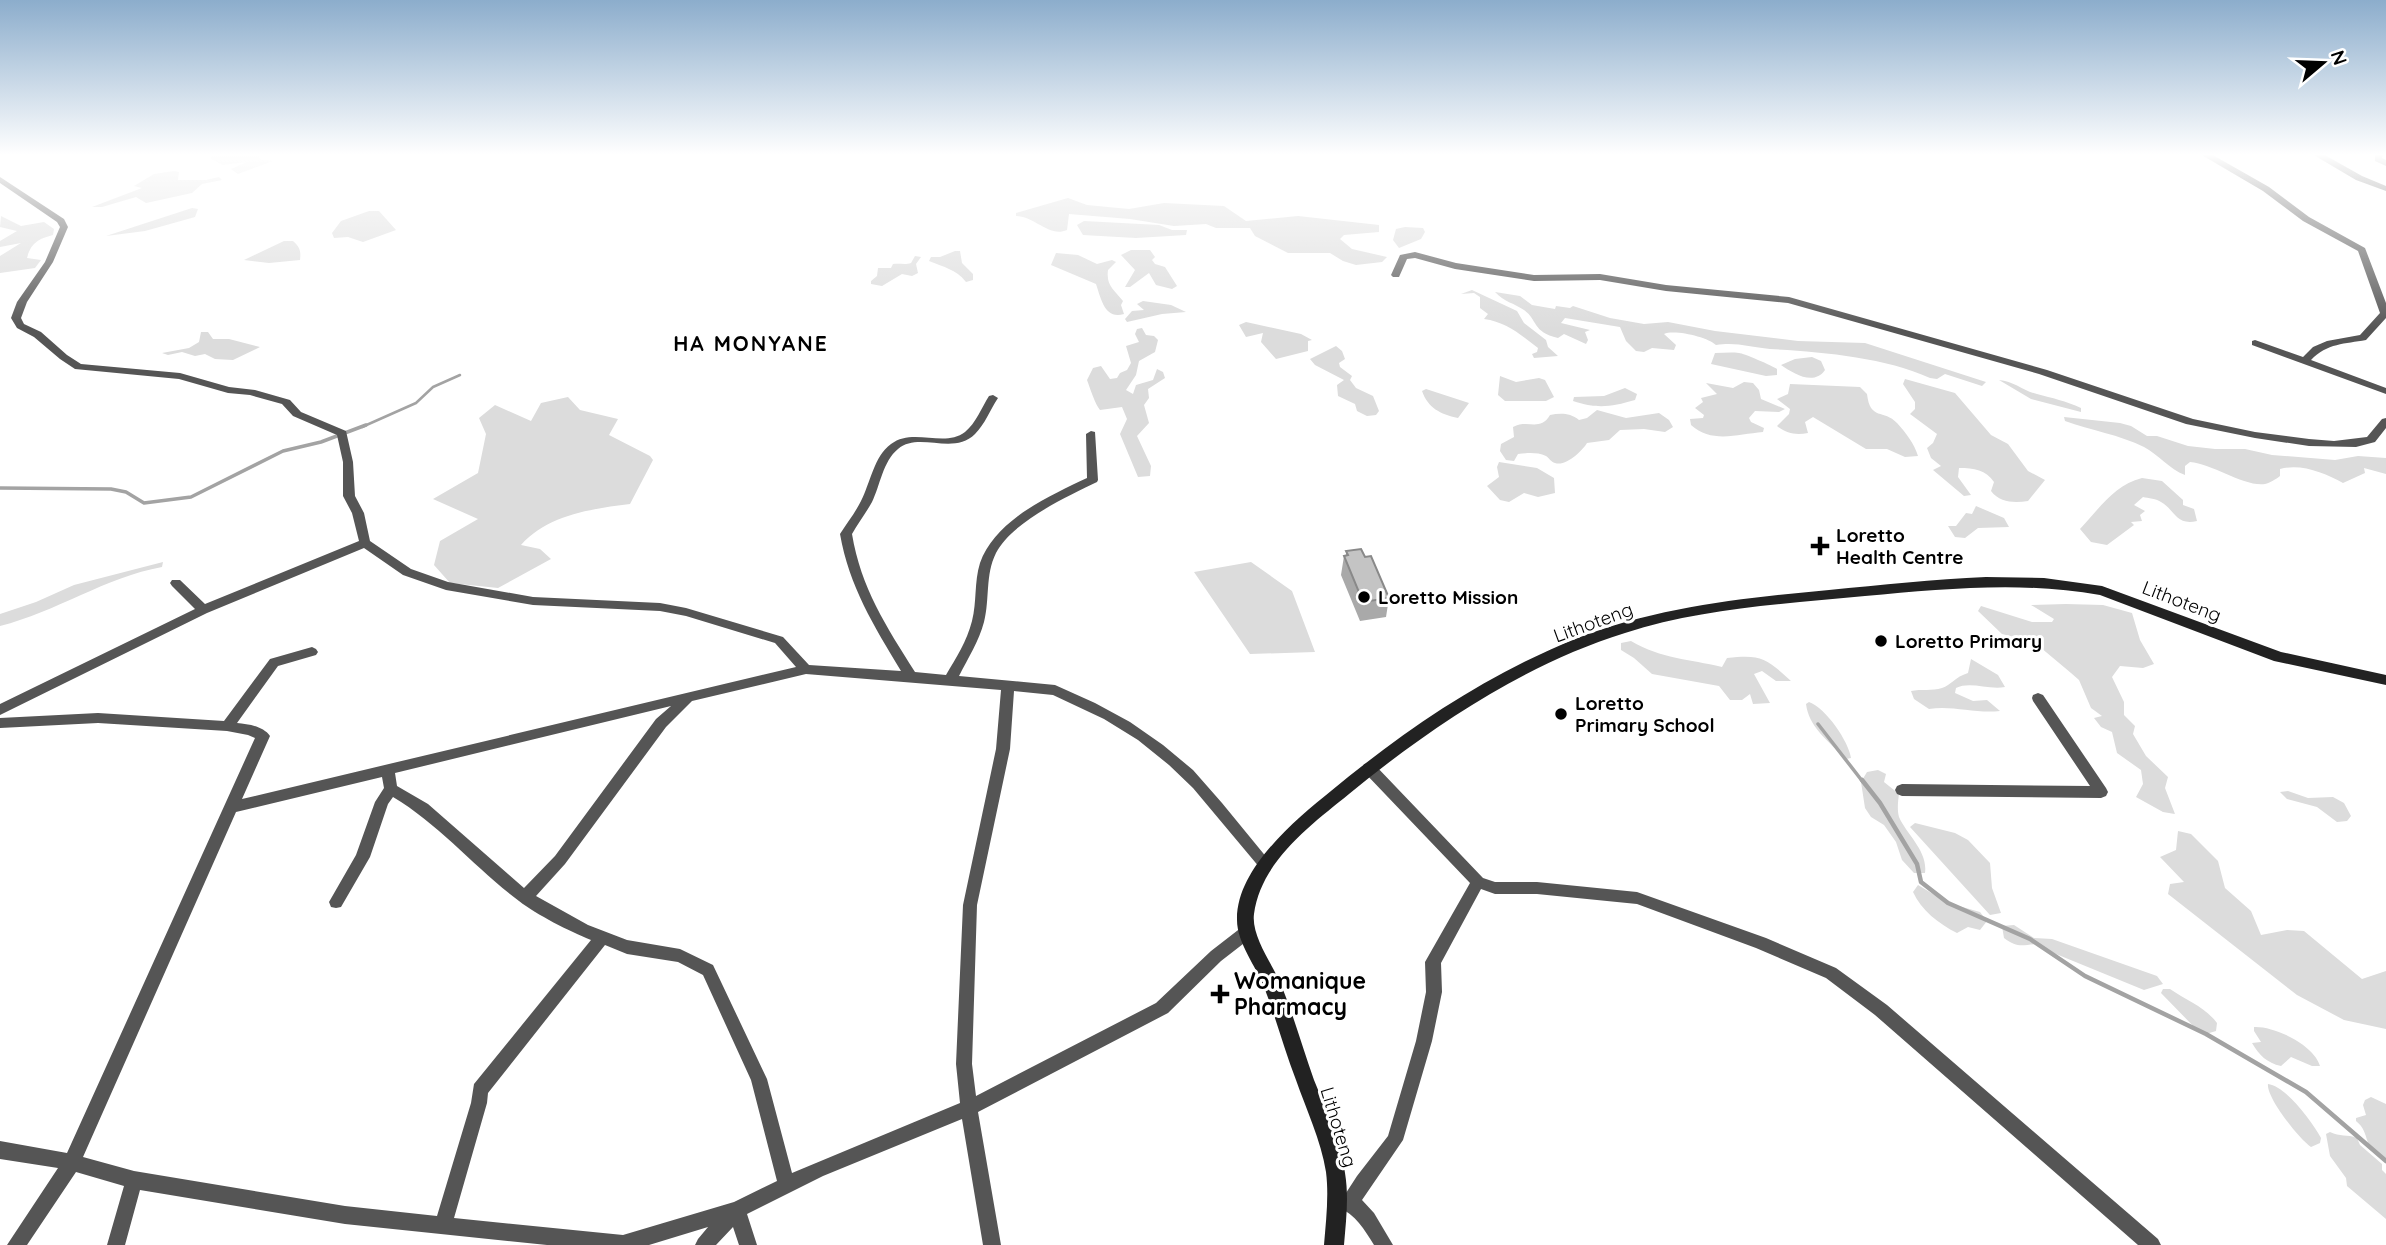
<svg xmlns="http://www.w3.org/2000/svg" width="2386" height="1245" viewBox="0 0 2386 1245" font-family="Quicksand,sans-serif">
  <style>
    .green { fill: #dcdcdc }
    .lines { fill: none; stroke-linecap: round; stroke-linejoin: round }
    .stream-far2 { stroke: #a3a3a3; stroke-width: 2.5 }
    .stream-far1 { stroke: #a3a3a3; stroke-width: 3.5 }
    .stream { stroke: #a3a3a3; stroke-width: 4.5 }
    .minor { fill: #555; fill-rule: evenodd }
    .secondary { fill: #222; fill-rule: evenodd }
    .wall { fill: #a9a9a9 }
    .building { fill: #c4c4c4; stroke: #898989; stroke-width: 2 }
    .poi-dot { fill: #000; stroke: #fff; stroke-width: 2.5 }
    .labels { text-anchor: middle; stroke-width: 6; stroke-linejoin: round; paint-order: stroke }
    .poi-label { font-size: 19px; font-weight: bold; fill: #000; stroke: #fff; text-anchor: start }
    .street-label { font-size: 19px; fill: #000; stroke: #fff }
    .far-district-label { font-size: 21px; font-weight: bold; letter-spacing: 2px; fill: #000; stroke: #fff }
    .near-poi-label { font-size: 23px; font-weight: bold; fill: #000; stroke: #fff; text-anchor: start }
  </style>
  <rect width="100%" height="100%" fill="#fff"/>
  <path class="green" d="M226 154H262L259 157 261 160 273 161 238 174 231 169 247 162 223 165 211 159V157Z
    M174 171 179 172 178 180H206L219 177 222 180 202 184 192 193 146 203 136 197 102 207H92L142 188 134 186 154 174Z
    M1068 198 1087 205 1129 209 1164 203 1224 206 1246 221 1298 216 1379 225V232L1344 235 1340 239 1352 249 1387 257 1382 262 1356 265 1343 261 1330 253H1288L1255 236 1250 228H1216L1206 224 1174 226 1130 219 1069 214 1067 230C1049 238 1035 216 1016 216V213Z
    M192 208 198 209 195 217 145 231 106 236Z
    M369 211H379L396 230 363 242 348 237 334 238 332 233 341 221Z
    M1 216 21 226 44 222 54 229 53 235C38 239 31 243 27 258L41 260 35 268 0 273V256L21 243 0 247V241L17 231 0 227Z
    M1084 221 1159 225 1172 230H1187L1186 235 1136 238 1083 235 1077 225Z
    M1405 227 1423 228 1425 232 1421 239 1399 248 1393 240 1396 229Z
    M284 241H293C300 247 301 251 300 260L269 263 244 260Z
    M1131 250H1150L1155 257 1152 260 1155 264 1165 267 1177 286 1172 289 1156 285 1149 273 1130 287H1125L1135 270 1121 255Z
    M955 251H960L962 263 973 274V280L966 282C956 269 943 267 929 261L931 257H940Z
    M1056 253 1078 255 1097 264 1112 260 1116 262 1108 270C1106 286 1114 289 1123 301L1121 305 1124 314C1105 320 1101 299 1096 284L1051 265Z
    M915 256 921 257 916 264 918 273 912 276 902 274 882 286 871 284V281L877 276 878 268H891L893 264C900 263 905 265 911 263Z
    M1472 290 1517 311 1524 323 1546 340 1548 347 1558 356 1534 358 1532 354 1537 352 1538 348C1520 334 1506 322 1484 319L1488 314 1480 308V297L1474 293 1461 294Z
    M1495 292 1520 296 1532 305 1555 309 1556 306 1570 308 1573 306 1610 318 1644 324 1668 322 1715 331 1798 341 1865 343 1986 382 1982 386 1945 374 1937 379 1930 378C1884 357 1821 352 1770 349 1749 347 1737 342 1716 345 1708 337 1674 329 1664 334L1676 345 1674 350 1652 348 1644 352 1636 351 1626 341 1620 327 1565 318 1561 323 1590 330 1585 332 1588 340 1586 344 1564 334 1558 338C1532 332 1538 320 1524 310 1514 303 1504 302 1495 292Z
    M1143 301 1171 305 1186 312 1162 314 1127 322 1125 319 1132 311 1144 310 1137 304Z
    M1246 322 1301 334 1312 340 1308 341V351L1276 359 1261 342 1263 333 1246 337 1239 325Z
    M1142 328 1146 335 1154 336 1158 340 1155 352 1139 361 1136 375 1126 390 1133 394 1136 385 1153 380 1157 369 1163 372 1165 378 1148 389 1149 398 1144 405 1149 423 1137 436 1151 466 1150 476 1138 477 1120 434 1127 419 1122 407 1100 410C1095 404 1090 388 1087 380L1093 368 1101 366 1110 379 1117 378 1120 373 1127 370 1131 363 1126 346 1139 342 1135 334 1137 329Z
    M201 332H208L213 339H229L260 347 233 360 215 359 205 354 195 356 182 352 168 355 162 353 189 348 199 342Z
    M1336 346 1342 351 1345 359 1339 363 1340 367 1352 376 1350 380 1356 388 1373 396 1379 411 1376 415 1367 416 1357 411 1355 404 1338 396 1337 385 1344 380 1315 365 1310 359Z
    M1715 353C1723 353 1731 352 1739 353 1743 353 1773 366 1777 369V375L1766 376 1711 364Z
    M1812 357 1821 361 1825 370C1814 386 1794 374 1781 365L1795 359Z
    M1500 376 1516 382 1539 378 1545 380 1554 397 1546 401H1505L1498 395Z
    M1905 379 1955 393 1991 435 2008 444 2028 471 2045 480 2028 501C2015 503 2000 503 1991 491L1994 482C1986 470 1974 468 1959 468L1958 477 1971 495 1964 496 1933 470 1941 466 1931 458 1927 448 1933 443 1937 434 1910 414 1915 409V402L1903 384Z
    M1999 380C2014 381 2023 391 2037 394 2052 398 2066 401 2081 408V412L2031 399Z
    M1744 382 1753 383 1759 390 1761 399 1785 409 1779 412 1755 411 1749 418 1751 422 1764 428 1763 432C1738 434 1712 444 1691 425L1690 419 1703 418 1704 415 1695 408 1703 402 1701 398 1717 394 1706 383 1733 388Z
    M1790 384 1860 387 1867 394C1870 421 1884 409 1897 423 1906 433 1914 443 1918 456L1905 457 1887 449H1866L1813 417 1805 422 1808 433C1796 435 1787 434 1777 426L1789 414 1790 409 1777 399 1788 394Z
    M1625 388 1637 394 1635 400C1611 407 1597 409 1573 401L1574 397 1604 396Z
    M1426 389 1469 403 1458 418C1440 414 1428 408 1422 391Z
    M568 397 580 410 618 419 609 435 650 456 653 460 630 504C590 509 548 515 521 545L540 549 551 559 498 588 450 583 434 565 440 541 478 519 433 499 478 473 486 434 479 418 495 405 531 421 541 403Z
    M1597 410 1626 418 1659 413 1669 420 1673 427 1665 432 1644 429 1620 430 1609 440 1587 443C1583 450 1566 467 1555 463 1551 462 1549 458 1546 456 1537 452 1527 453 1518 454L1514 461 1506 460 1500 451 1501 444 1514 437 1513 427C1528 419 1540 432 1550 415 1561 413 1570 413 1579 420L1587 418Z
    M2064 417 2120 423 2131 426 2147 436H2157L2188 446 2215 449H2245L2272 455 2335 460 2358 456 2386 458V474L2364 468 2365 473 2343 483C2325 473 2301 463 2280 469V476C2276 479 2270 483 2265 484 2244 487 2213 464 2190 462L2185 466V475C2169 469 2159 455 2144 447 2120 435 2090 430 2065 421Z
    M1499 462 1537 468 1554 478 1555 493 1538 497 1524 493 1509 502 1500 500 1487 486 1499 477 1497 467Z
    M2142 478 2162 481 2183 500V505L2194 509 2197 521C2176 526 2175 510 2161 502 2157 499 2148 498 2143 497L2134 505 2145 511 2140 515 2142 521 2131 522 2134 525 2107 545 2091 542 2080 529C2099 509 2114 485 2142 478Z
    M1976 506 2004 518 2009 527 1978 528 1965 538 1955 537 1948 526H1956L1966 513 1972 514Z
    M163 562 162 567C106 577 56 612 0 626V614L36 602 74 585Z
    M1251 562 1292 591 1315 652 1250 654 1194 572Z
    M2066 604 2103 605 2132 613 2140 640 2154 664 2143 668 2120 666 2112 677 2124 702V715L2135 726 2133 734 2146 756 2168 777 2165 788 2175 814 2163 812 2136 797 2143 784 2141 770 2117 753 2112 732 2101 727 2094 718 2102 716 2091 708 2079 680 2071 673 2034 642 2002 634 1978 611 1981 606 2032 622H2052L2054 619 2031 605Z
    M1631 641C1662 659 1689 659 1722 667L1727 658C1761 654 1766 658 1791 681H1776L1762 671 1754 674 1770 703 1753 704 1750 694 1742 700H1730L1719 686 1652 674 1634 658 1621 650V643Z
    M1971 659 1998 675 2005 687C1988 690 1970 681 1956 688L1955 693 1973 701 1987 700 2000 711C1976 714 1952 705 1929 709L1914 699 1911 691C1921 689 1932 691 1942 688 1951 685 1955 677 1968 673Z
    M1809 702C1826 708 1849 742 1851 758L1846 759 1841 755C1826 738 1809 727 1806 704Z
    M1878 770 1886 774 1884 782 1899 794C1898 801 1897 810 1899 817 1907 835 1928 851 1925 873H1914L1902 860 1896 842 1884 825 1871 817 1865 808 1861 782 1867 772Z
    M2288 791 2308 798 2333 797 2344 803 2351 816 2347 821 2337 822 2317 807 2287 799 2280 792Z
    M1915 823 1955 833 1968 840 1990 863 1992 888 2001 913 1990 915 1910 827Z
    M2178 831 2191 834 2218 861 2225 888 2251 911 2261 935 2287 930 2304 931 2362 979 2386 971V1029L2344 1020 2297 995 2168 894 2170 884 2184 882 2160 857 2176 850Z
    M1918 885 1948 903 1980 912 1987 921 1980 930 1968 927 1957 933C1939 924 1921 910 1913 892Z
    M2014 925 2034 938 2052 939 2157 976 2163 984 2144 990 2056 954 2037 944C2022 945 2017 948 2004 938L2002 926Z
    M2163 989H2170C2186 1000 2205 1007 2217 1023L2216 1031 2206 1034 2199 1032 2161 993Z
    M2254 1027C2275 1026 2314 1045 2320 1066H2312L2291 1057 2281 1066C2267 1063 2259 1055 2252 1043L2261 1042 2254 1031Z
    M2268 1084C2286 1086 2312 1122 2321 1138L2320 1143 2311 1147C2299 1139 2266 1097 2268 1084Z
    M2371 1097 2386 1104V1159C2360 1147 2372 1134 2356 1121V1118L2366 1115 2363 1105 2365 1100Z
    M2330 1132C2340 1137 2347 1134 2357 1138L2360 1145 2382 1164V1170L2386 1174V1219L2347 1186 2346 1178 2330 1156 2326 1134Z"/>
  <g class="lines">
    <path class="stream-far2" d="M362 427 416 403 433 387 460 375"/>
    <path class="stream-far1" d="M0 488 111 489 126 492 144 503 191 497 283 451 321 442 366 425
      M1818 724 1863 782"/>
    <path class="stream" d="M1862 780 1880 803 1917 864 1921 882 1948 903 2030 939 2085 976 2206 1034 2306 1092 2386 1161"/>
    <path class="minor" d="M2200 154H2211L2269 187 2309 217 2365 248 2386 303V318L2366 340C2345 344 2327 343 2311 360L2386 388V394L2252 345V341L2255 340 2303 357 2313 347 2327 341 2360 335 2380 313 2358 251 2303 221 2263 191Z
      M2312 154H2323L2362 176 2386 186V191L2356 180Z
      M2375 154H2383L2382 158 2386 160V166L2375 161Z
      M0 177 64 219 68 227 53 262 27 302 21 318 24 324 41 332 67 355 81 364 180 373 229 387 255 390 290 400 301 412 346 431 353 462 355 496 364 513 370 541 411 569 448 582 533 597 660 603 686 608 783 637 809 665 901 671C874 626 849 586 840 534 847 523 855 513 861 501 870 484 874 456 891 444 913 427 944 448 965 432 976 423 982 407 989 396L993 395 998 398C990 410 985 424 975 434 953 456 919 431 898 449 883 461 880 486 872 502 866 513 858 523 852 534 861 588 886 626 915 672L946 675C956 658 967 641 972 621 977 602 974 582 980 563 995 520 1049 496 1087 478L1086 434 1091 431 1095 432 1098 480 1097 482C1066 497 1012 522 996 553 985 575 990 599 984 622 979 641 968 658 959 676L1055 685 1095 703 1130 722 1163 745 1193 770 1222 803 1272 864 1270 868 1265 870 1260 868 1193 788 1169 765 1138 740 1104 719 1053 695 1014 691 1010 749 977 905 972 1064 976 1096 1156 1003 1211 951 1242 927 1247 925 1252 927 1255 932 1252 937 1221 961 1168 1013 978 1112 1001 1245H983L962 1119 823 1176 747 1214 757 1245H739L733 1227 716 1245H695L698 1239 708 1227 649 1245H547L345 1224 140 1190 125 1245H107L124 1186 76 1172 27 1245H7L58 1168 0 1159V1141L67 1153 255 738 248 735 227 731 98 723 0 728V718L98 713 224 721 270 659 312 647 316 649 318 652 316 655 278 666 237 723C248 724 263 726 270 736L242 799 796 667 775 643 686 616 660 611 533 605 446 590 403 575 364 548 207 613 0 715V704L195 609 172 586 170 583 172 580H180L205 604 359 541 352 513 343 496V462L337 435 293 416 282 404 250 395 228 393 179 379 75 369 60 359 34 337 17 328 11 318 17 302 45 262 60 227 57 222 0 183ZM806 674 1001 690 996 749 963 905 956 1064 960 1103 792 1173 767 1079 713 965 680 949 627 940 588 925 536 896 565 864 666 727 692 701ZM671 706 656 719 555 856 524 888 428 804 397 786 395 773ZM382 777 384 788 375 802 356 855 329 902 331 907 336 908 341 907 370 857 388 804 393 797C440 825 475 868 519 901 537 915 569 931 591 940L474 1084 471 1103 437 1216 345 1206 134 1171 83 1157 236 812ZM605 945 627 954 678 962 703 975 751 1080 777 1181 734 1202 623 1235 454 1218 487 1103 488 1093Z
      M1415 252 1456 263 1534 275 1600 274 1666 285 1789 297 2047 370 2193 419 2255 432 2309 439 2334 441 2367 437 2382 419 2386 418V428L2375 442 2356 447 2309 446 2255 438 2186 424 2039 374 1788 303 1666 291 1600 280 1534 281 1455 269 1415 258 1407 259 1399 277H1393L1391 275 1400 255Z
      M2038 693 2043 695 2106 788 2108 792 2106 796 2101 798 1902 796 1897 794 1895 790 1897 786 1902 784 2090 786 2033 701 2032 698 2033 695Z
      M1369 763 1374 764 1483 878 1495 882H1537L1637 892 1766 938 1836 968 1887 1005 2158 1239 2161 1245H2138L1875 1015 1826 978 1756 948 1637 904 1537 894H1495L1481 889 1441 963 1442 992 1432 1041 1403 1140 1362 1200 1374 1213 1393 1245H1374C1364 1229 1356 1215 1338 1207L1335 1201 1338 1195 1346 1193 1357 1176 1388 1136 1416 1041 1426 992 1425 962 1470 883 1364 772 1362 768 1364 764Z"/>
    <path class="secondary" d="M1986 577 2044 578 2102 586 2281 652 2386 675V685L2274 661 2100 595C2021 581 1944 589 1865 596 1785 604 1702 608 1625 633 1523 665 1432 726 1349 794 1311 825 1261 861 1254 914 1251 937 1274 966 1282 987 1294 1017 1303 1049 1314 1080 1326 1110 1341 1141 1345 1173 1349 1197 1346 1221 1344 1245H1324C1326 1221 1329 1196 1326 1172 1321 1140 1306 1109 1296 1080 1284 1049 1276 1018 1264 987 1256 966 1237 943 1237 920 1236 869 1295 820 1331 791 1406 729 1487 674 1578 638 1658 607 1744 598 1829 590 1881 585 1934 579 1986 577Z"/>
  </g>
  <path class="wall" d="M1346 551 1365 557 1389 598 1386 617 1360 621 1341 575 1344 556 1346 555Z"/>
  <path class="building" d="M1361 549 1365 557 1371 556 1389 598 1363 602 1344 556 1348 555 1346 551Z"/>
  <linearGradient id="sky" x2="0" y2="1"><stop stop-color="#8cadcc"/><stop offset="0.47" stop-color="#fff"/><stop offset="1" stop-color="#fff" stop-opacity="0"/></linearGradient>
  <rect width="2386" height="329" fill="url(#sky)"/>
  <g class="poi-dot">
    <path d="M1816.5 535.5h7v7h7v7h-7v7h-7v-7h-7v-7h7z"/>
    <circle cx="1364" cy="597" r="7"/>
    <circle cx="1881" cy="641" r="7"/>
    <circle cx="1561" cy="714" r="7"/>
    <path d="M1216.5 983.5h7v7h7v7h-7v7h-7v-7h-7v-7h7z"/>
  </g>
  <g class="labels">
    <g class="poi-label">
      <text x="1836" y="542">Loretto<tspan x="1836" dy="22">Health Centre</tspan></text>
      <text x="1378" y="604">Loretto Mission</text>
      <text x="1895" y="648">Loretto Primary</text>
      <text x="1575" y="710">Loretto<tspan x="1575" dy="22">Primary School</tspan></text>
    </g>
    <g class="street-label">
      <text transform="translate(2182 601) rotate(21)" y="7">Lithoteng</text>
      <text transform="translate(1593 622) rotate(-20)" y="7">Lithoteng</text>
      <text transform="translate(1339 1127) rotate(73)" y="7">Lithoteng</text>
    </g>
    <g class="far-district-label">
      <text x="751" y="351">HA MONYANE</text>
    </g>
    <g class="near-poi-label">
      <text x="1234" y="989">Womanique<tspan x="1234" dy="26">Pharmacy</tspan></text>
    </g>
  </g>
  <g transform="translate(2323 63) rotate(71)" stroke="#ffffff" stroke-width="5" paint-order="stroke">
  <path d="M0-5L12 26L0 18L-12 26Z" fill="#000000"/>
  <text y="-10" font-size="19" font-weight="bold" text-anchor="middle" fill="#000000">N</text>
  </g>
</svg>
